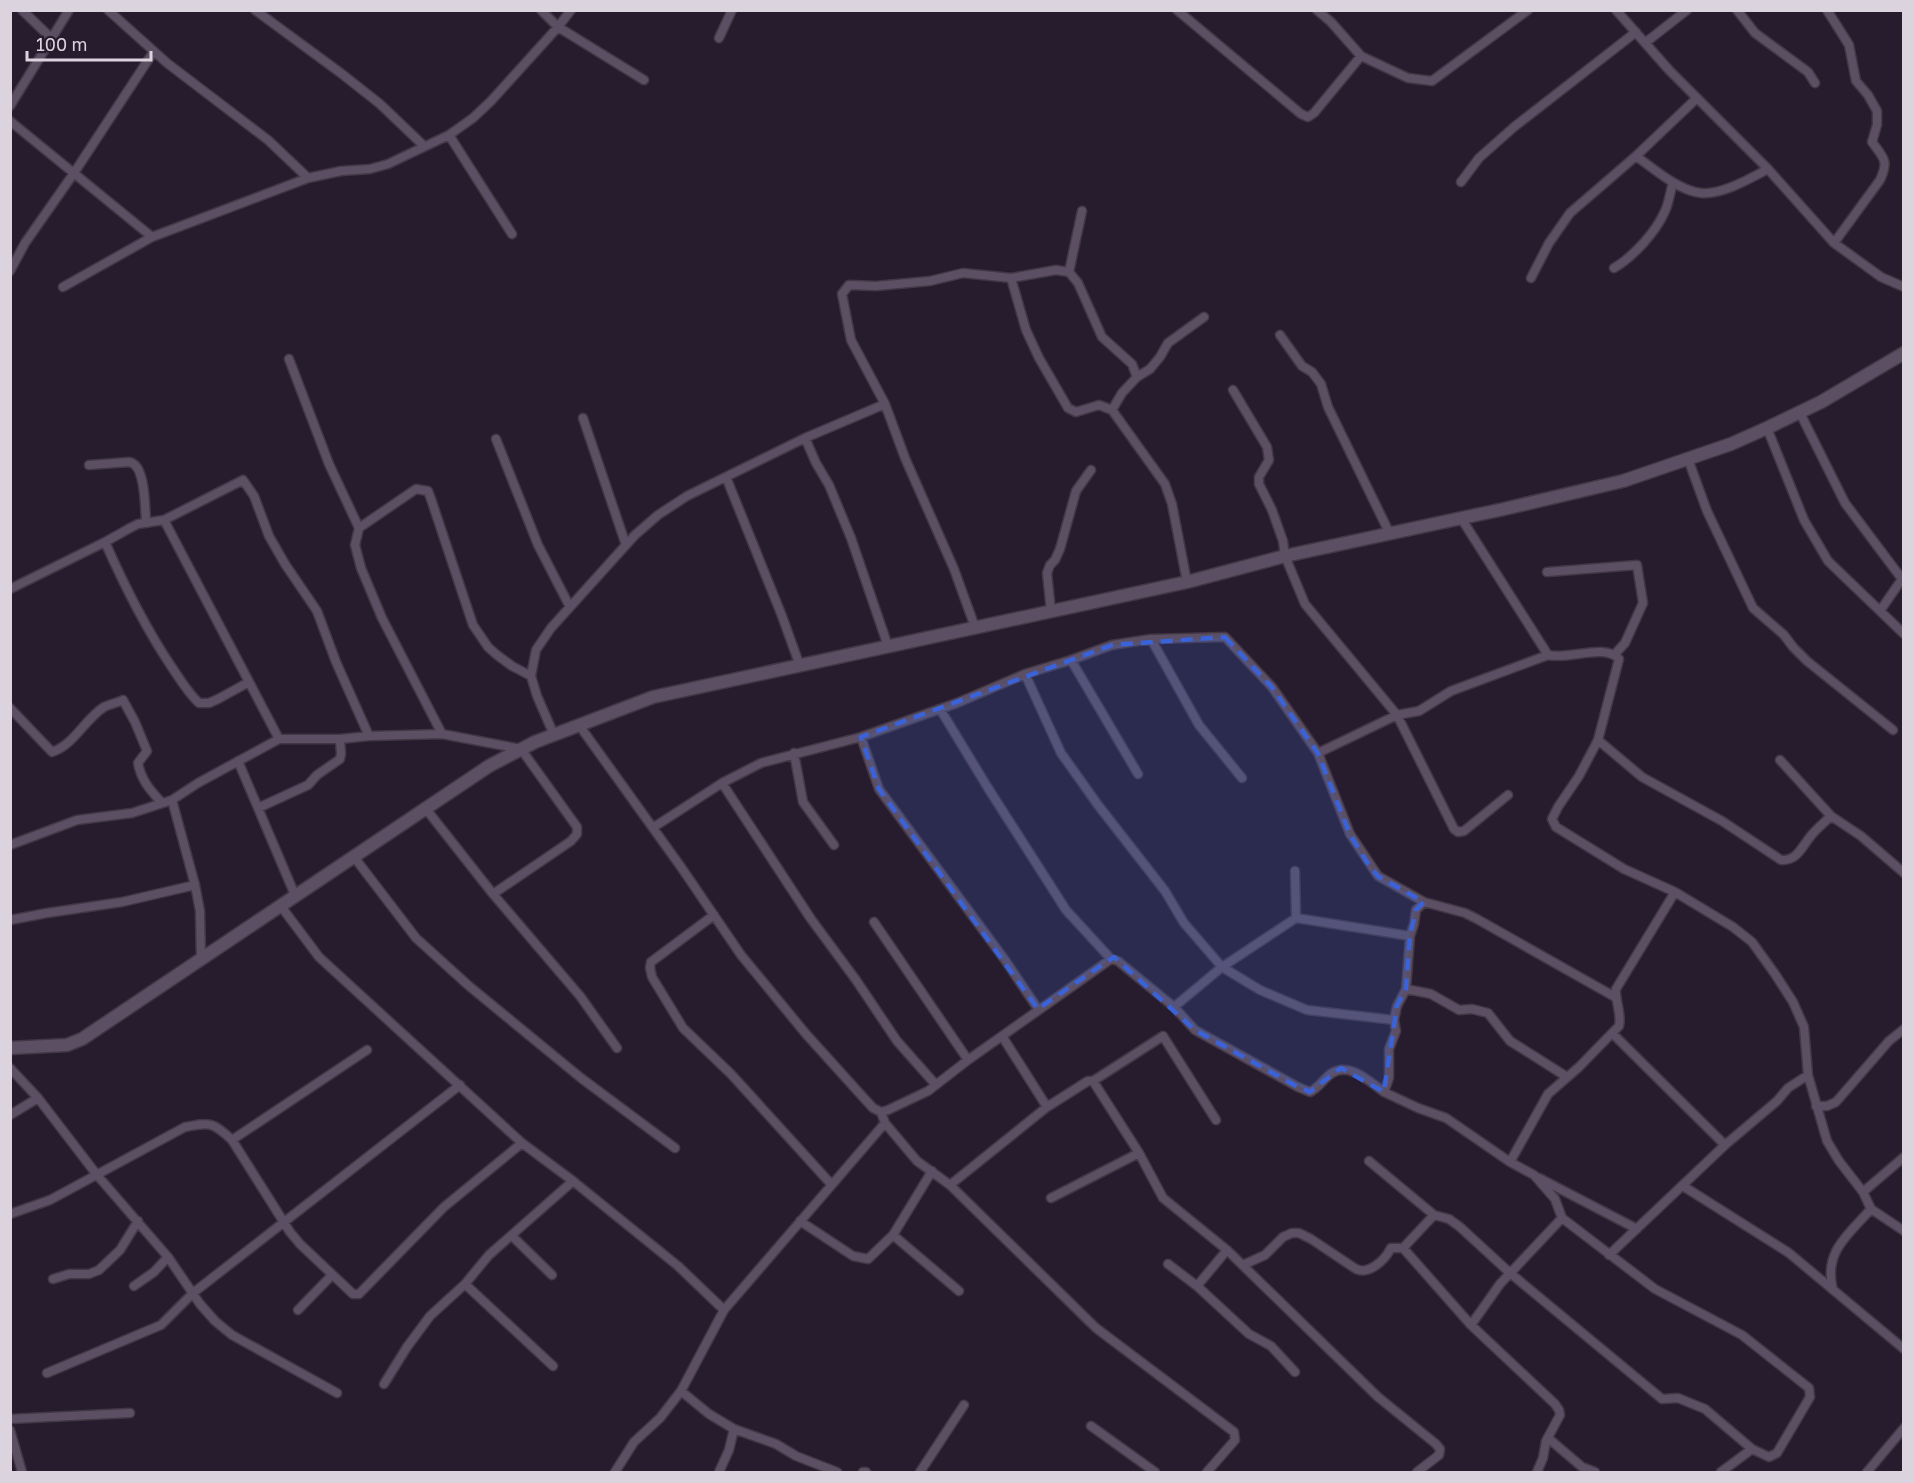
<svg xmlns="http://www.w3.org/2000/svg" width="1914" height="1483" viewBox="0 0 1914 1483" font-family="'Golos Text',sans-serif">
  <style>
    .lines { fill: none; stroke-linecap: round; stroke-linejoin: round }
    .street-casing { stroke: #413745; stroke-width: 11 }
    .secondary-casing { stroke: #413745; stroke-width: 15 }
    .street { stroke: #5d4f63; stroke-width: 8 }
    .secondary { stroke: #5d4f63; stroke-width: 12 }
    .marked { fill: #3a62d9; fill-opacity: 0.2; stroke: #3a62d9; stroke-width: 4.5; stroke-dasharray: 12 8; stroke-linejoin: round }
  </style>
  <rect width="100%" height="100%" fill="#271c2d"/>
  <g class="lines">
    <g class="street-casing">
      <path id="street" d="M22 10 51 38
        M108 10 167 63 268 140 308 178
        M255 10 342 74 380 104 424 146
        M541 10 558 27 644 80
        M1177 10 1301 114 1308 117 1314 113 1361 56
        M1317 10 1331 22 1361 56 1408 78 1432 81 1528 10
        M1616 10 1669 70 1768 169 1834 243 1881 277 1904 287
        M1737 10 1755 33 1808 72 1815 83
        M1827 10 1849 45 1856 81 1868 95 1877 111V125L1872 142C1884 158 1889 161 1880 180L1834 243
        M719 38 732 10
        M1645 43 1687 10
        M10 106 69 10
        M10 121 152 237
        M449 135 512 234
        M1636 156C1654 169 1679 191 1701 193 1722 195 1751 178 1768 169
        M1461 182 1479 158 1514 127 1636 32
        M1614 268C1633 257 1656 232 1665 211 1669 203 1670 192 1673 183
        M10 271 25 243 74 173 154 51
        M1069 272 1082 211
        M1011 278 1026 330 1039 358 1068 408 1076 412 1099 405 1112 410
        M1531 278 1549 243 1570 213 1636 156 1697 98
        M63 287 152 237 308 178 341 171 370 169 388 164 449 135 473 118 491 101 558 27 571 10
        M1280 335 1302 366 1312 372 1321 384 1328 407 1390 534
        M289 359 329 464 359 528
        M1137 377 1150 369 1160 357 1168 343 1204 317
        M1233 390 1267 447 1269 460 1259 477V484L1272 510 1283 541 1285 556 1305 604 1397 715 1454 829 1458 832 1464 831 1508 795
        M1800 413 1845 503 1902 579 1880 611
        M583 418 626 545
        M1767 428 1804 520 1828 561 1904 634
        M805 438 816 463 829 485 851 538 888 646
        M496 439 538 545 570 607
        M1688 459 1707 511 1753 608 1784 635 1793 647 1807 661 1893 730
        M89 465 129 462C146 464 145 509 146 523
        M726 477 782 616 800 666
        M1461 518 1548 655C1569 660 1605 643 1619 659L1598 740 1579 776 1558 807 1552 819 1556 827 1624 869 1675 892 1733 927 1752 942 1775 974 1793 1002 1804 1027 1808 1075 1827 1141 1839 1161 1863 1192 1871 1209 1904 1231
        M164 520 279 739
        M105 542C124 585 145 627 171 666 180 679 187 692 199 703H209L218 699 249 682
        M1547 572 1637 565 1643 603 1625 643 1615 654
        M10 589 105 542 130 528 138 524 164 520 243 480 254 496 269 536 285 564 317 611 336 662 369 736
        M1051 611 1047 573 1050 565 1055 560 1060 549 1076 491 1091 470
        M975 627 954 569 905 458 885 404 851 340 842 294 849 285 876 286 930 281 963 273 1011 278 1056 270 1069 272 1078 283 1102 337 1132 364 1137 377 1122 393 1112 410 1165 484 1172 504 1187 582
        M1151 639 1199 725 1242 778
        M1071 660 1138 774
        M1025 674 1061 753 1098 805 1165 891 1184 923 1222 967 1260 990 1307 1010 1394 1020
        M10 708 52 752C74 745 85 719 104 707 110 704 117 703 123 700L135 722 147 751 138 763C141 780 150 790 162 803
        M940 709 988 788 1066 910 1111 959 1118 961 1174 1007 1195 1030 1298 1087 1310 1092C1320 1087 1324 1078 1332 1073 1350 1062 1370 1082 1384 1092
        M579 725 681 867 741 955 806 1034 862 1096 873 1108 881 1112 885 1123 917 1161 950 1185 1096 1328 1234 1432 1235 1440 1207 1472
        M442 734 382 618 361 568 355 545 359 528 416 489 428 491 431 499 473 625 488 647 497 655 512 666 531 676
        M554 735 537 696 531 676 536 650 551 628 635 535 658 515 687 496 805 438 885 404
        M861 737 879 789 1005 960 1038 1009
        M1598 740 1642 777 1722 821 1781 860C1797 861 1801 848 1810 837 1816 829 1824 823 1831 816
        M794 753 803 802 834 845
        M1318 753 1397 715 1419 711 1451 691 1548 655
        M1780 760 1831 816 1861 836 1904 873
        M238 761 295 895
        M722 783 811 919 856 980 897 1041 936 1085
        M172 800 195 885 200 911 201 960
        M258 808 308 785 317 775 340 759 341 754 340 739
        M426 809 493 894 580 996 617 1048
        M654 827 722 783 761 763 861 737 957 703 1025 674 1071 660 1112 645 1151 639 1225 637 1272 687 1318 753 1350 834 1378 876 1424 902 1465 913 1477 919 1615 997
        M10 845 77 820 132 813 172 800 198 783 279 739H340L369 736 442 734 521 749 577 827V834L571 841 493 894
        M354 857 416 938 469 986 581 1078 675 1148
        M1295 871 1296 918
        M1424 902 1416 910 1414 924 1410 936 1406 989 1397 1006 1394 1020 1396 1031 1389 1049V1078L1384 1092 1418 1108 1446 1118 1510 1162 1534 1175 1555 1199 1562 1218 1655 1289 1742 1335 1809 1388 1810 1397 1777 1453 1769 1457 1752 1449 1721 1472
        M280 905 319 957 522 1143 573 1181 678 1266 724 1310
        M714 915 651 962 650 968 652 977 683 1028 731 1074 831 1184
        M10 920 47 913 122 902 195 885
        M874 922 968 1060
        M1406 989 1431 994 1459 1010 1472 1009 1488 1013 1510 1041 1567 1077
        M1174 1007 1222 967 1296 918 1410 936
        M1613 1034 1725 1145
        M1002 1036 1047 1107
        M10 1068 38 1098 97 1175 168 1257 200 1304 215 1321 232 1335 337 1393
        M1093 1081 1163 1036 1216 1120
        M1816 1106H1827L1836 1102 1889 1041 1904 1029
        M881 1112 888 1110 928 1091 968 1060 1111 959
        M10 1115 38 1098
        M232 1140 367 1050
        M1369 1161 1434 1215 1449 1219 1460 1227 1510 1273 1662 1399 1678 1398 1705 1409 1752 1449
        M1510 1162 1548 1094 1579 1067 1619 1026C1622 1013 1615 1002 1616 989L1675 892
        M1539 1178 1637 1229
        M950 1185 1047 1107 1088 1081H1093L1139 1153 1163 1198 1227 1250 1378 1397 1436 1444 1440 1449 1439 1455 1417 1472
        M1683 1186 1789 1253 1904 1349
        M1863 1192 1904 1157
        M1051 1198 1139 1153
        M10 1214 50 1200 185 1127C210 1122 213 1122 232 1140L290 1232 300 1244 353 1294H359L444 1207 522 1143
        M800 1221 853 1256 868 1259 893 1235 932 1171
        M893 1235 959 1291
        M512 1236 552 1275
        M1403 1248 1471 1325 1555 1404 1559 1410 1560 1415 1546 1441 1543 1458 1537 1472
        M1227 1250 1197 1286 1249 1334 1271 1346 1295 1372
        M1609 1255 1725 1145 1777 1101 1788 1088 1808 1075
        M1168 1264 1197 1286
        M1243 1265 1265 1255 1283 1237 1292 1233H1299L1311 1239 1356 1269C1369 1275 1385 1260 1391 1248H1403L1434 1215
        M53 1279 69 1274H89L99 1270 120 1250 138 1221
        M465 1284 553 1366
        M134 1286 154 1272 168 1257
        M1833 1290C1823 1252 1848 1235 1871 1209
        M298 1310 332 1275
        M1471 1325 1500 1284 1562 1218
        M47 1373 161 1325 193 1293 460 1085
        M384 1384 407 1347 430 1316 465 1284 489 1255 573 1181
        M681 1391 709 1414 734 1429 776 1444 796 1456 837 1472
        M10 1419 130 1413
        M1091 1426 1155 1472
        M10 1430 22 1472
        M1548 1438 1582 1467 1595 1472
        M615 1472 634 1442 660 1418 681 1391 724 1310 885 1123
        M719 1472 729 1450 734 1429
        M863 1472H866
        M920 1472 964 1405
        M1867 1472 1904 1428"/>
    </g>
    <g class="secondary-casing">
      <path id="secondary" d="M10 1048 67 1045 82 1039 489 766 535 742 653 697 1187 582 1285 556 1504 509 1623 481 1731 444 1767 428 1821 402 1904 353"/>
    </g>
    <use href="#street" class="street"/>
    <use href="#secondary" class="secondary"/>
  </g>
  <path class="marked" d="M1225 637 1272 687 1318 753 1350 834 1367 862 1378 876 1424 902 1416 910 1410 936 1406 989 1397 1006 1384 1092 1341 1068 1310 1092 1298 1087 1195 1030 1114 957 1038 1009 879 789 861 737 1112 645Z"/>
  <rect width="1914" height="1483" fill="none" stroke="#dbd3de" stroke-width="24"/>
  <path d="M27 51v9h124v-9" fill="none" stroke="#dbd3de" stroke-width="3"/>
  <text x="36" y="51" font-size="18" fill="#dbd3de" stroke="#271c2d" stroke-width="4.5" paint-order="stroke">100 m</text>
</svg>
